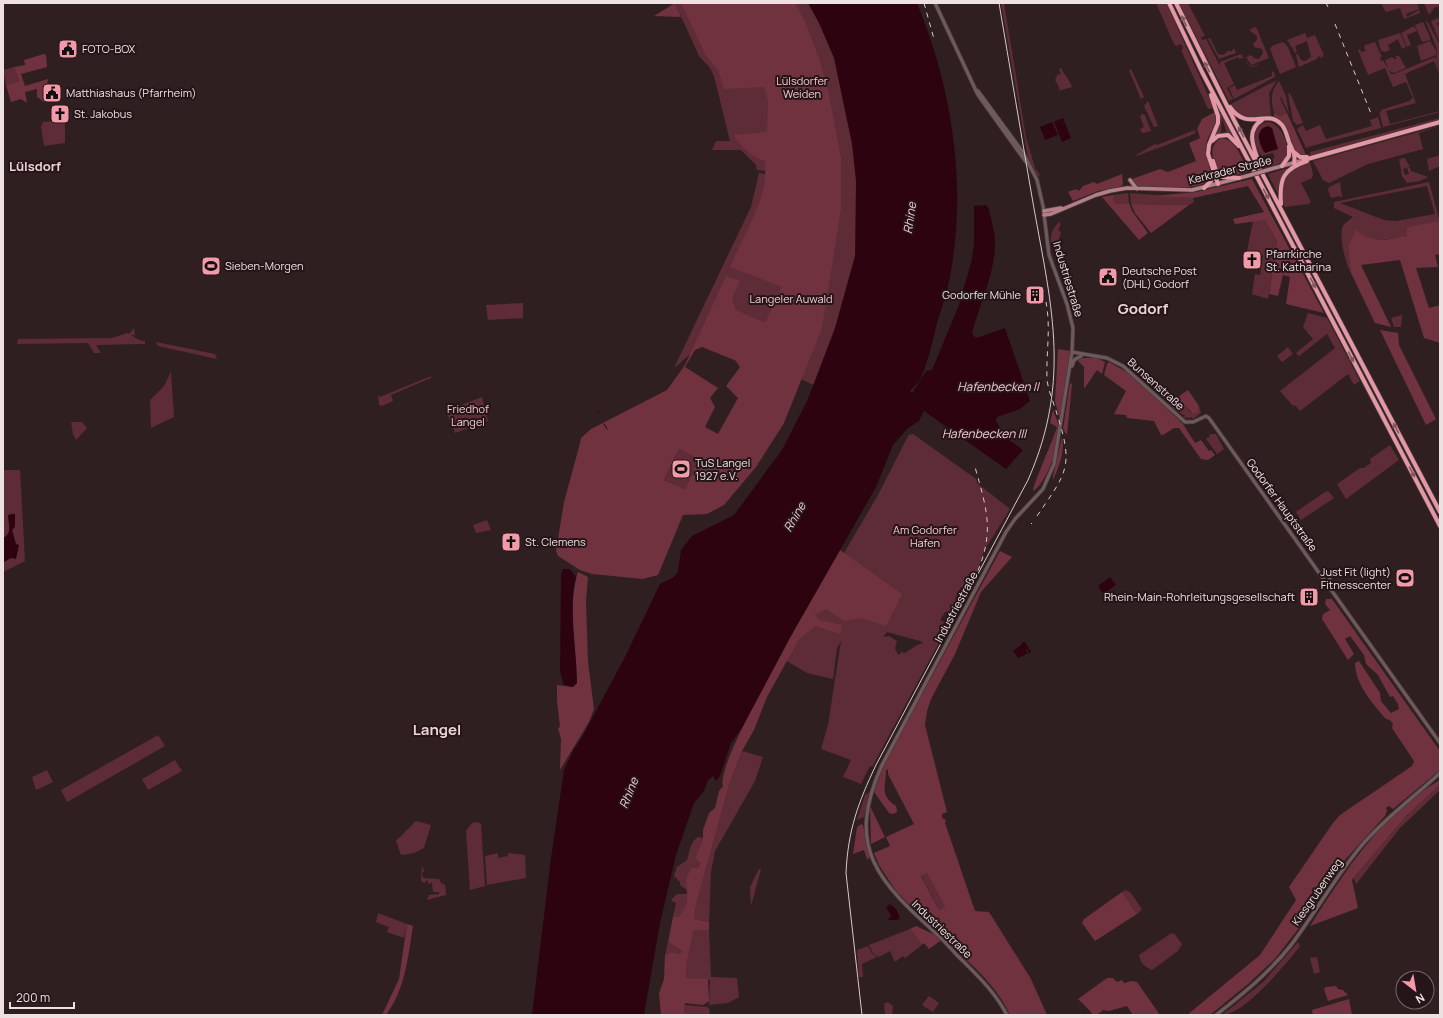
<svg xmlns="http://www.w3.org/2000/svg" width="1443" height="1018" viewBox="0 0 1443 1018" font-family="Manrope,sans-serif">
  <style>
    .green { fill: #5e2c36; fill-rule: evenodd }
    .forest { fill: #70323f; fill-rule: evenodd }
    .water { fill: #2d030f }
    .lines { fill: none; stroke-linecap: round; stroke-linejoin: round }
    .stream { stroke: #2d030f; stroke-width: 1 }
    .secondary-casing { stroke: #4a3c3f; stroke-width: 4.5 }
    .primary-casing { stroke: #4a3c3f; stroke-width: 5 }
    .highway-casing { stroke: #4a3c3f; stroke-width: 5.5 }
    .secondary { stroke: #6e5a5c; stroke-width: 3 }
    .primary { stroke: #b57f87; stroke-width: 3.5 }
    .highway { stroke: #e497a4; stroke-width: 4 }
    .tram { stroke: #d5c9ca; stroke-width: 1 }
    .rail { stroke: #d5c9ca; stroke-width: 1; stroke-dasharray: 5 5; stroke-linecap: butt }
    .primary-bridge-casing { stroke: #4a3c3f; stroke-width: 5; stroke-linecap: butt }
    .primary-bridge { stroke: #b57f87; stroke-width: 3.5 }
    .oneway { fill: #85565e }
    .labels { text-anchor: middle; stroke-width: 4; stroke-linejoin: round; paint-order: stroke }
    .poi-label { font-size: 11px; fill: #ede1e2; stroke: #261518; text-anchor: start }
    .park-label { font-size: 11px; fill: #f5cbd1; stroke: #261518 }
    .street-label { font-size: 11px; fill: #ede1e2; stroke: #261518 }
    .water-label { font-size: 12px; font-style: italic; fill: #f4cad0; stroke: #261518 }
    .quarter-label { font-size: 13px; font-weight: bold; fill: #ebd3d6; stroke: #261518 }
    .district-label { font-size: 15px; font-weight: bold; fill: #ebd3d6; stroke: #261518 }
  </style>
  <rect width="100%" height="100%" fill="#301f21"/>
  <path class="green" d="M675 3H860L891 150 821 388 750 357 739 362 700 346 674 368 751 207 759 173 765 174 766 171 757 170 756 165 741 150H712L716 141H730L714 76 710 68 699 56Z
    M1001 3H1004L1026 137 1035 168 1040 175 1038 177 1028 158Z
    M1156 3H1166L1214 108 1208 109 1181 50 1183 48 1181 44 1176 46 1174 44Z
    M1179 3H1188L1205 36 1201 37 1202 40 1206 39 1220 66V62L1241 54 1249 65 1253 66 1259 64C1251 70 1247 65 1244 57L1239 59 1238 57 1224 63 1234 84 1227 88 1233 99 1229 101Z
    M1381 3H1417L1419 9 1406 14 1407 17 1419 10 1420 13 1404 19 1400 8 1386 12Z
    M1424 3H1440V6L1434 8 1429 15Z
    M1438 18 1440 22 1437 23 1438 26 1440 24V43L1431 21Z
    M1427 21 1440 45V71L1436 60 1437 49 1426 22Z
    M1423 22 1430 37V40L1422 42 1415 25Z
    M1414 26 1417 31 1407 35 1411 45 1407 47 1401 33Z
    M1255 27 1257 29 1269 58 1251 65 1246 57 1251 55 1254 58 1259 59 1263 53 1262 49 1254 47 1253 44 1257 40V36L1249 30Z
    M1305 33 1307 38 1315 35 1324 55 1322 56H1324L1321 58 1320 56 1317 58V59L1299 67 1296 55 1298 54 1301 60 1305 61 1311 57 1307 41 1295 46 1297 52 1295 53 1292 47 1289 44 1290 42H1288L1287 40Z
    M1400 33 1406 47 1402 49 1398 39 1388 45 1390 50 1385 52 1381 51 1378 40Z
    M1210 38 1218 54 1223 55 1228 51H1232L1234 48 1236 53 1219 59 1208 39Z
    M1430 41 1436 50V55L1421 61 1417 46Z
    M1283 42 1288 47 1296 67 1280 74 1270 49 1272 46Z
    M1375 42 1382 57H1380L1381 61 1383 60 1391 74H1394L1435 57 1440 74V76L1434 61 1405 74 1416 103 1386 111 1390 124 1440 111V112L1383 127 1379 111 1381 113V110L1409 101 1410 103V100L1413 98 1406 82 1393 87 1385 68 1368 75 1358 50 1360 49 1361 52 1366 51 1364 48 1365 45Z
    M1395 56H1399L1406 68 1394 73 1389 71 1385 60 1392 57 1395 59 1397 58Z
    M14 67 19 81 6 85 3 70Z
    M1061 68C1064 75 1069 78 1072 87L1058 91 1060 89 1055 80 1058 74 1061 75 1059 69Z
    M1131 69 1144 97 1141 99 1129 70Z
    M1274 71 1275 77 1234 99 1229 88 1235 85 1237 90 1272 76V72Z
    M1277 80 1269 93 1271 116C1251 116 1245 123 1231 104Z
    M1279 81 1286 96 1289 114 1281 97 1280 98 1287 113 1280 116 1274 113C1271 101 1270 92 1279 81Z
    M1290 93 1303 123 1297 125 1293 121 1288 94Z
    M1148 101 1158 126 1154 127 1144 106Z
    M1219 110 1234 138 1224 134 1226 131 1222 118 1221 134 1212 138 1219 124 1217 111Z
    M1143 114 1145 115 1151 131 1142 133 1140 129 1144 127 1140 116Z
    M1378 117 1381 128 1308 147 1306 148 1297 129 1303 125 1306 131 1320 125 1326 139 1372 126 1370 120Z
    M1440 118V120L1313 155H1310V152Z
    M65 120V143L44 146 41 127 43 122Z
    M1267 122C1281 122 1293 149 1285 159 1281 165 1271 166 1265 168L1263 165 1265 161 1275 158 1273 153 1262 156C1253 146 1250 126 1267 122ZM1272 128 1273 138 1264 152 1258 136Z
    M1440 126 1419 133 1423 149 1368 164 1329 183 1323 180 1313 161Z
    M1195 130 1196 133C1176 142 1157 148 1137 156L1136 155 1155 144 1157 145Z
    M1440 155V166L1429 171 1427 159Z
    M1405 158 1410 167 1403 169 1405 175 1409 174 1407 168H1410L1411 171 1428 177 1420 181 1407 183 1402 176 1399 159Z
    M1310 162 1313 174 1312 178 1301 183 1311 202 1308 204 1285 207C1274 183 1288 169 1310 162Z
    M1288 168 1279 184 1278 194 1268 174Z
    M1340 182 1342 196 1340 198V196L1331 198 1328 190 1329 187Z
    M1429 182 1440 222 1407 227 1408 236 1375 241 1365 237 1348 247 1351 273C1346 265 1338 235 1343 226 1345 222 1350 220 1353 217L1334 208V202ZM1427 186 1435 214 1396 221 1384 220 1340 203Z
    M1128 193 1129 203 1115 204 1113 199V195Z
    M1130 193 1193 198 1194 202 1189 205 1131 204Z
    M1265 220 1277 241 1268 299 1252 294 1255 274 1260 275 1263 255 1258 254 1256 251H1247L1253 221Z
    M1059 222 1061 224 1058 230 1061 232 1057 246 1051 243C1050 234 1053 228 1059 222Z
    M523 303V318L488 320 486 305Z
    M1308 313 1327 318 1360 381 1354 385 1348 374 1300 411 1295 405 1293 406 1280 391 1335 348 1327 334 1299 356 1296 353 1313 339 1303 327Z
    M1402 315 1401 327H1394L1391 318Z
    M134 328 135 335H131L139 340 145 341V344L96 345 101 353H94L88 343 17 344 18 339 112 338 127 333 129 334Z
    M156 342 215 354 217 359 158 346Z
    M1288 347 1293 354 1282 362 1277 356Z
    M171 372 174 417 151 428 150 400 164 386Z
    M431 376V378L391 395 393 401 382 406 379 405 378 395 380 397Z
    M482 397 488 421 455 433 446 411Z
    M1174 406 1188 408 1190 412H1198L1199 406 1201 413 1193 419 1191 417 1188 419V417L1185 418 1183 417 1185 416 1172 408Z
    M71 422H82L87 428 76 440 73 434Z
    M913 434 976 479 977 483 1010 509 984 551 978 569 966 591 961 587 955 599 957 600 952 614 945 612 940 620 944 622H950L872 767 870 766 861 784 843 777 851 760 821 749 828 725 841 641 837 648 833 679 807 673 785 660 830 577 878 495 906 440 909 435ZM887 632 920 641 923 643 917 645 905 653 902 652 898 655 895 648 897 641 889 636 883 637Z
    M1209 434H1216L1224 449 1217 454 1206 439 1210 436Z
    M1390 445 1399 460 1346 499 1337 484 1360 468H1364L1371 463 1370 459Z
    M679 449 699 458 685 489 664 480Z
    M3 470H20L25 561 3 572Z
    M1328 491 1334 498 1301 520 1296 512 1297 511 1325 492Z
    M487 520 491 530 476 533 473 525Z
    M158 735 165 746 67 802 61 790Z
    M742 751 763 757 755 781 715 851 711 872 709 922 694 919 696 905 730 782Z
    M175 760 182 771 148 790 142 779Z
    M47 770 53 782 36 790 32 777Z
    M1440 785V790L1400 828 1356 884 1354 878 1406 816Z
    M869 792 864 817 857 820 865 795Z
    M416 821 431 825 424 848 414 853 401 855 396 841Z
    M478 822 481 824 485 886 470 890 466 831 472 823Z
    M698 837 703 838 695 858 700 862 698 868 692 867 686 880 688 891 680 885V882L674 876 677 867 687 860C689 853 690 842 698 837Z
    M498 853V858L508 856V853L525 855 526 878 487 885 485 856Z
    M422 866 424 871 422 873 423 878 439 879 441 883 445 885 446 895 427 900 429 895 439 894V892H433L432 882 429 884 427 880 424 883 421 881Z
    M759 869H761L751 906 750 887Z
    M927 872 945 907 939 910 921 875Z
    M1125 890 1130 892 1142 909 1137 914 1122 892Z
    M677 894H688L685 910 678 917H673L676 903 671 900Z
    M378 913 407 924 404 938 387 932 389 927 376 922Z
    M910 929 922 945 905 958 903 956 895 962 890 951 879 957 873 954 869 945Z
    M694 930H709L711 977 737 978 739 997 728 1003 709 1005 710 980 686 978 687 962Z
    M1174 933 1182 944 1178 951 1152 970C1144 966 1141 964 1139 955L1170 934Z
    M668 942 682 951 679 954 671 952 665 955Z
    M1298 942 1300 946C1286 964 1244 1015 1222 1015L1263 982Z
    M868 946 872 954 877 957 862 964 863 977H859L857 950Z
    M1317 957 1320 972 1314 974 1310 958Z
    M929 996 939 1003 933 1012 922 1005Z
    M888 1002 893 1006 892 1015H885L884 1004Z
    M685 1005 707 1007 709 1008 710 1015H683Z"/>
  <path class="forest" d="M675 3 681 17 654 16Z
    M681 3H795L805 22 819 58 828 90 841 158V209L822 328 784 423 756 467 724 505 707 514 683 515 658 575 643 579 592 574 580 570 558 556 556 551 564 502 579 447 581 438 591 429 667 390 685 365 726 276 740 281 732 299 736 310 765 323 782 287 730 267C744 233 769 199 765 161 754 158 739 146 734 135L767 132 768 101 764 87 724 89 718 70 705 54ZM702 347 735 360 740 367 726 386 738 398 718 434 705 427 715 407 710 398 718 388 685 367 695 350ZM679 449 699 459 685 489 664 480Z
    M44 54 46 55 47 67 21 74 25 86 48 79 44 102 37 97V89L25 92 27 103 21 99 11 102 6 85 19 81 14 67 25 65 24 60Z
    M1215 112C1219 129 1207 132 1206 146 1204 157 1212 166 1210 177 1206 193 1151 187 1137 186L1133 183 1132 179 1160 169 1168 172 1196 161 1189 143 1200 138 1197 129 1202 119Z
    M1274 113 1280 116 1287 113 1306 155 1298 154C1289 140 1290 125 1274 117Z
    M1221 138C1237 140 1242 159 1248 172L1235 175 1221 173C1212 162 1207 146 1221 138Z
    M1122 174 1123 184 1120 187 1098 191 1073 201 1068 192 1076 189 1079 191 1083 186 1094 182 1097 184Z
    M1252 179 1324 313 1286 304 1290 277 1283 275 1278 296 1269 294 1277 241 1265 220 1235 224 1233 219 1264 212 1248 186 1193 198 1153 196 1196 192Z
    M1113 195V199L1115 204 1129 203 1132 211 1148 233 1139 240 1102 197Z
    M1131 204 1189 205 1151 233 1135 213Z
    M1440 221V254L1435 255 1438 267 1416 268 1429 308 1440 305V343L1424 338 1400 260 1361 265 1391 327 1375 323 1351 273 1348 247 1356 230C1375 245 1385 239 1407 236V227Z
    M1380 330 1398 333 1399 345 1436 419 1426 425Z
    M1058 349 1070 351 1060 420 1055 401Z
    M1081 358H1097L1105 362 1102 374 1097 370 1084 389V367L1078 361Z
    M1109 362 1132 375 1183 424 1195 443 1201 440 1209 451 1211 450 1215 455 1208 460 1201 459 1179 428H1174L1163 435H1161L1154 421 1127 418 1126 415 1114 414 1126 391 1104 375 1107 364Z
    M1070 383 1072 384 1067 435 1063 429Z
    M1188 390 1199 406 1198 412 1193 414 1188 408 1179 406 1172 408 1168 404Z
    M1053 410C1055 416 1059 423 1059 429 1060 444 1047 483 1033 491 1032 487 1054 438 1057 427L1050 423Z
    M1062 437C1065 452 1059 467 1053 480V476Z
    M840 550 902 594 886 626 861 618 844 621 826 609 815 615 819 620 842 625 840 634 816 626 799 639 767 697 754 730 742 751 730 782 696 905 694 919 709 922V930H694L687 962 686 978 708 979 709 1001 703 1005 685 1003 684 1015H661L659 993 664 979 665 955 671 952 679 954 682 951 668 942 673 917H678C690 904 687 897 686 881 686 877 690 871 692 867L698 868 700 863 695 858 703 838V830L709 813 715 808 719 791 723 786C714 762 823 581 840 550Z
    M1000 551 1012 557 981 592 955 654 931 699 927 711 925 725 947 812 942 814V818L946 820 945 823 975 911 989 912 1031 979 1047 1015H1010C996 984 968 961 943 939L929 949 924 943 922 945 910 929 916 926 942 938 896 891 879 865 874 853 890 846 886 837 914 824 888 774V769L886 770C886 788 879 794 896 806L897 812 893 814 889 813 874 792 884 764ZM927 873 945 907 939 910 921 876Z
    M578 572 588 577 586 601 588 662 594 709 589 722 560 770 561 739 558 728 560 727 557 701V685L573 687C578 665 574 652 573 631 572 611 572 591 578 572Z
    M1326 599H1332L1440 751V770L1393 809 1389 806 1386 808 1387 811 1385 816 1343 862 1299 928 1274 960 1248 984 1210 1015H1187L1260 955 1296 900 1289 887 1333 823 1340 815 1412 766 1414 761 1392 728 1393 724 1390 720 1386 719C1373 704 1355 684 1355 663L1359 661 1380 693 1381 701 1391 713 1399 709 1398 704 1393 696 1390 697 1378 675 1366 664 1364 655 1350 636 1345 639 1354 654 1348 660 1322 619 1323 614 1330 610 1325 604Z
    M1440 780V785L1406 816 1352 880 1358 908 1310 926C1345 871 1382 813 1440 780Z
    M870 806 885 837 871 844Z
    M861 824 863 825 870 858 867 859 864 850 853 854 857 827Z
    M1122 892 1137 914 1095 941 1082 923 1084 919Z
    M407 924 413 926C408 957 405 990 386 1015H382L399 979Z
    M1107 978H1113L1117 982 1122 980 1124 983 1131 981 1137 982 1160 1015H1133L1127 1006 1109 1011 1103 1010 1097 1015H1089L1092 1013 1078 999Z
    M1336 986 1338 989 1343 990 1348 995 1328 1001 1324 989 1326 987Z
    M1349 999 1352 1015H1313L1312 1010Z"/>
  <path class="water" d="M808 3H917C954 93 969 195 947 291 944 302 940 312 937 323 934 337 927 365 921 378 919 383 912 387 910 392L913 393C916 385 922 379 926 371L932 370 959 305 972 259 974 244V206L986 205 989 209C991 220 995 232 995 243 995 275 979 304 972 334L976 338 1005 328 1030 401 1020 409 997 417 996 421 1005 437 1023 450 1006 469 924 411 919 421 907 429 893 445 876 487 791 636 742 728 731 743 720 776 716 781 713 776 708 780 704 791 694 803 676 855 660 923 644 1015H532L551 858 564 770 574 749 581 739 625 657 660 584 674 577 678 571 681 550 692 536 734 515 782 450 808 399 835 328 855 256 856 181 852 144 834 58 819 23Z
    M1063 118 1071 138 1062 142 1054 122Z
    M1052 122 1058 135 1045 140 1040 127Z
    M1268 126 1272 128 1278 149 1265 153C1259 145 1254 129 1268 126Z
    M12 514H15V527L12 530 16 544 19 545 16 559 11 558 4 562 3 538C13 533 8 524 8 515Z
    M563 569H570L576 577C568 608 577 651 577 683L573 687 564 685 560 672 561 574Z
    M1110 577 1116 585 1103 594 1098 586Z
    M1022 642H1025L1031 652 1029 654 1028 650 1025 649 1028 653 1018 658 1013 651 1022 644Z
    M890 904 897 910 900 918 898 920H888L891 915 886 908Z"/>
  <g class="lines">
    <path class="stream" d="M597 410 599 413
      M604 424 607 429"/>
    <g class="secondary-casing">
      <path id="secondary" d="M935 3 978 95 1026 162
        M978 91 1022 151 1037 180 1043 206 1049 255 1067 304 1073 328 1072 352 1054 464 1043 489 1015 519 1006 532 882 765C844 849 879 882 940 937 948 945 956 955 965 963 981 979 996 994 1007 1015
        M1072 352 1107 358 1123 366 1185 422H1193L1206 416 1209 418 1440 743
        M1072 366 1074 360 1081 356
        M1329 585 1330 576
        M1216 1015C1243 994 1270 972 1291 945 1316 912 1335 877 1362 845 1385 818 1414 797 1440 773"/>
    </g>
    <g class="primary-casing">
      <path id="primary" d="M1271 169 1304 160
        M1130 180 1137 189
        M1044 211 1061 208
        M1044 215 1051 214 1096 195 1110 191 1127 188 1192 190 1247 176"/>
    </g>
    <g class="highway-casing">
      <path id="highway" d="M1169 3 1202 72 1440 526
        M1176 3 1234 120 1440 512
        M1211 95 1218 116V123L1209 145 1208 154 1218 184
        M1230 107C1248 133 1267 107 1282 125 1286 130 1287 136 1289 142 1292 149 1296 155 1294 163
        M1212 141 1218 136 1228 135 1239 146
        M1294 152 1300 157H1307
        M1258 160C1253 146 1246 130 1262 120
        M1304 160 1440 122
        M1213 161 1218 177
        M1282 166 1289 156V146
        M1217 173 1223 177 1239 178
        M1204 188 1211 181 1212 173
        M1281 204C1279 179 1283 169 1307 161"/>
    </g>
    <use href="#secondary" class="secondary"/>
    <use href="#primary" class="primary"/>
    <use href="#highway" class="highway"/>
    <path class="tram" d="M862 1015 846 873C848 830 858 803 876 765L1028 480C1073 378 1050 301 1032 197 1021 133 1010 68 999 3"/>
    <path class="rail" d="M924 3 934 39
      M1326 3 1328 7
      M1335 24 1372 116
      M1037 516C1067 472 1074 467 1057 414 1054 403 1048 391 1047 379 1046 353 1051 328 1046 302
      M1031 524 1032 523
      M974 580C995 534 988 513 975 467"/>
    <g class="primary-bridge-casing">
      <path id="primary-bridge" d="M1247 176 1271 169"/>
    </g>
    <use href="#primary-bridge" class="primary-bridge"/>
  </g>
  <defs><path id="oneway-solid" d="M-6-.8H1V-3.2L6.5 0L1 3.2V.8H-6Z"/></defs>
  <g class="oneway">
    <use href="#oneway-solid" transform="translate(1184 21) rotate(-115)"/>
    <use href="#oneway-solid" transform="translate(1207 67) rotate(-117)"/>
    <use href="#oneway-solid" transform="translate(1241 132) rotate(-118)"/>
    <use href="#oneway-solid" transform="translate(1266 194) rotate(62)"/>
    <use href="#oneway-solid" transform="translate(1313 283) rotate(62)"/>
    <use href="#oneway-solid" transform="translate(1351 357) rotate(62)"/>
    <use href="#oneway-solid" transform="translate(1396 428) rotate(-118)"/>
    <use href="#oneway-solid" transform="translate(1412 472) rotate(62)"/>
  </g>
  <defs>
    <g id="civic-square" transform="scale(1)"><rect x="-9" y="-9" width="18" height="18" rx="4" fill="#f39aa9" stroke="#261518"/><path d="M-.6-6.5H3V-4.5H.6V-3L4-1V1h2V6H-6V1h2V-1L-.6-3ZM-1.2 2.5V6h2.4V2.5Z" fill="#111"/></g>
    <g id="church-square" transform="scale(1)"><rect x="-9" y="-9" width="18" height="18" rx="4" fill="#f39aa9" stroke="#261518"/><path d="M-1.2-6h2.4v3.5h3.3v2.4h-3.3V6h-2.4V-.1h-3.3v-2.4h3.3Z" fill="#111"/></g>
    <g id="stadium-square" transform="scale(1)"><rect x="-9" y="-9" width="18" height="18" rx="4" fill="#f39aa9" stroke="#261518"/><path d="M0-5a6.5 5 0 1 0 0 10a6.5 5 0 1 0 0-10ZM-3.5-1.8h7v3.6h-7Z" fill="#111"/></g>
    <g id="building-square" transform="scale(1)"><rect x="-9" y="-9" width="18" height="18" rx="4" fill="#f39aa9" stroke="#261518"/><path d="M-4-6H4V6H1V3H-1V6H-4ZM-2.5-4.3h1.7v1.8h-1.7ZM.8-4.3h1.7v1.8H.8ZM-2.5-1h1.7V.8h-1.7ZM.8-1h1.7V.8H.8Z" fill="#111"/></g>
  </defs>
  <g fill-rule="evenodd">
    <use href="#civic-square" x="68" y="49"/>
    <use href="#civic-square" x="52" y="93"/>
    <use href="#church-square" x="60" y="114"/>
    <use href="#church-square" x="1252" y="260"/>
    <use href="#stadium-square" x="211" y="266"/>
    <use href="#civic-square" x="1108" y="277"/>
    <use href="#building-square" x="1035" y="295"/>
    <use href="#stadium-square" x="681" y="469"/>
    <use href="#church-square" x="511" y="542"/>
    <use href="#stadium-square" x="1405" y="578"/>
    <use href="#building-square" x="1309" y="597"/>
  </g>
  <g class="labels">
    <g class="poi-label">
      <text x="82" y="53">FOTO-BOX</text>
      <text x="66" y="97">Matthiashaus (Pfarrheim)</text>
      <text x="74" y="118">St. Jakobus</text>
      <text x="1266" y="258">Pfarrkirche<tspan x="1266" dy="13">St. Katharina</tspan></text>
      <text x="225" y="270">Sieben-Morgen</text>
      <text x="1122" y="275">Deutsche Post<tspan x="1122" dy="13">(DHL) Godorf</tspan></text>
      <text x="1021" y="299" text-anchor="end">Godorfer Mühle</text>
      <text x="695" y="467">TuS Langel<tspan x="695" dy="13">1927 e.V.</tspan></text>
      <text x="525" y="546">St. Clemens</text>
      <text x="1391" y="576" text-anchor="end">Just Fit (light)<tspan x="1391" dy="13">Fitnesscenter</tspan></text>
      <text x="1295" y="601" text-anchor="end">Rhein-Main-Rohrleitungsgesellschaft</text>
    </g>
    <g class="park-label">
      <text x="802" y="85">Lülsdorfer<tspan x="802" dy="13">Weiden</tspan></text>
      <text x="791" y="303">Langeler Auwald</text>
      <text x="468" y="413">Friedhof<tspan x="468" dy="13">Langel</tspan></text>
      <text x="925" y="534">Am Godorfer<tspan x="925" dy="13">Hafen</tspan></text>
    </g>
    <g class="street-label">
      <text transform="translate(1230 170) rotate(-14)" y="4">Kerkrader Straße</text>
      <text transform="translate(1068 279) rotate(73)" y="4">Industriestraße</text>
      <text transform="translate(1156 384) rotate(42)" y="4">Bunsenstraße</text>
      <text transform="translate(1282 505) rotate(54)" y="4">Godorfer Hauptstraße</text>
      <text transform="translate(956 607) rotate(-62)" y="4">Industriestraße</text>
      <text transform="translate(1317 892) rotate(-55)" y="4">Kiesgrubenweg</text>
      <text transform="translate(942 929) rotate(44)" y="4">Industriestraße</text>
    </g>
    <g class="water-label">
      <text transform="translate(910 218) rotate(-82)" y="4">Rhine</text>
      <text x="998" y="391">Hafenbecken II</text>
      <text x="984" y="438">Hafenbecken III</text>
      <text transform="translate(795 517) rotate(-60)" y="4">Rhine</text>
      <text transform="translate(629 793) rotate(-68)" y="4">Rhine</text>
    </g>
    <g class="quarter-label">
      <text x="35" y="171">Lülsdorf</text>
    </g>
    <g class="district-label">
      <text x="1143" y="314">Godorf</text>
      <text x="437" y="735">Langel</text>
    </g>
  </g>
  <rect width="1443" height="1018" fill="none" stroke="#ede1e2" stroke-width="8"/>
  <g transform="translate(1415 990) rotate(149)"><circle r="19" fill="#261518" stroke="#766769"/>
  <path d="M0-3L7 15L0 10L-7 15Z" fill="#f39aa9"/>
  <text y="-6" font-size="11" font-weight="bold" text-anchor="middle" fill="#ede1e2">N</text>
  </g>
  <path d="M10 1002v6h64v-6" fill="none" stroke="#ede1e2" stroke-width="2"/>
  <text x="16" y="1002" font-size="12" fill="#ede1e2" stroke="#261518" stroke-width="3" paint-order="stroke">200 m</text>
</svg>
